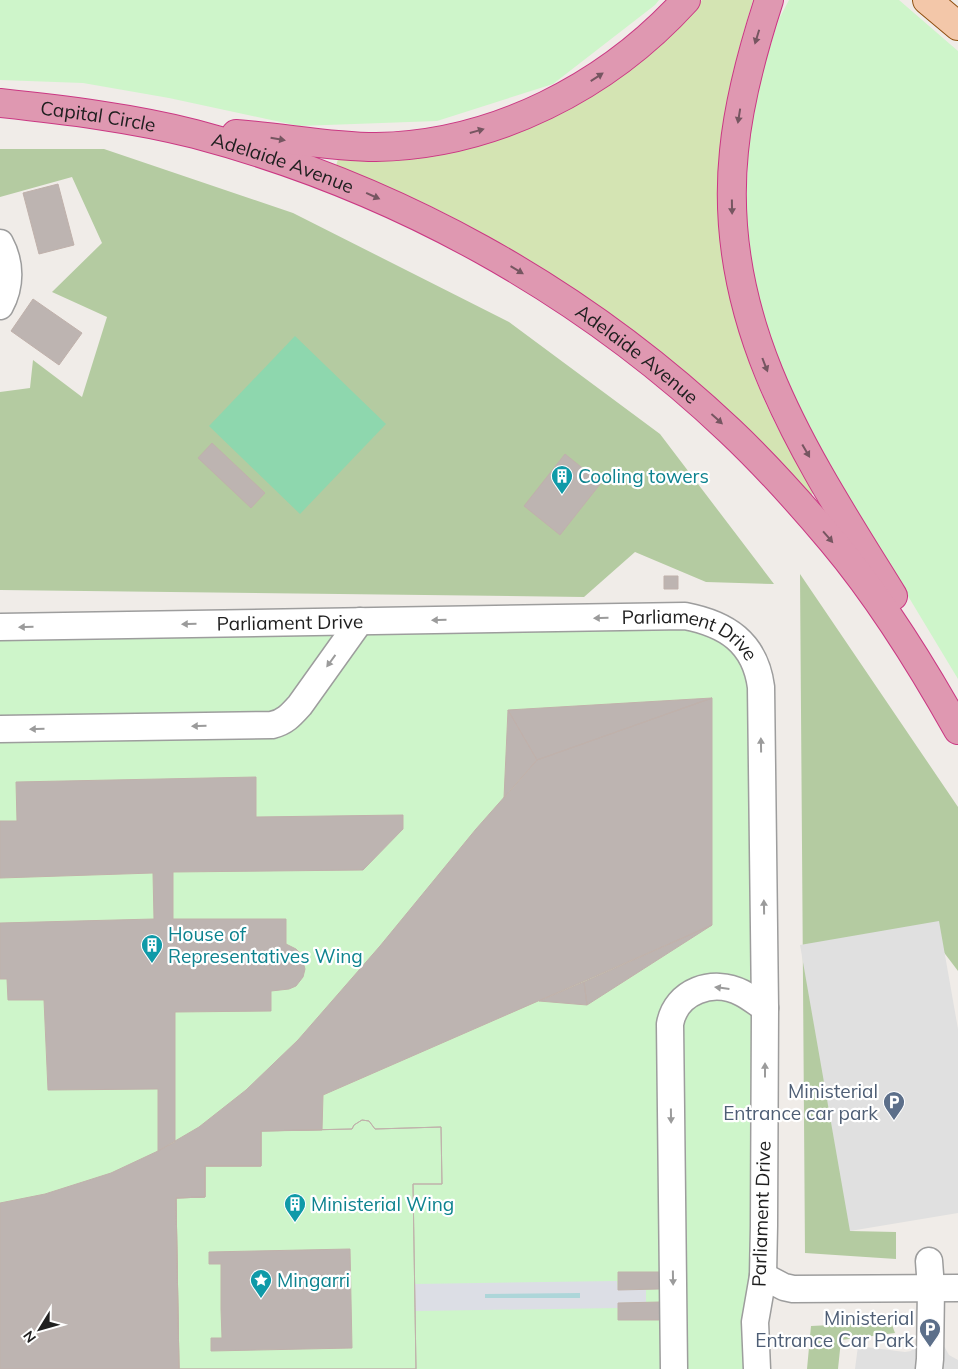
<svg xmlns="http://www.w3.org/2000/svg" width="958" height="1369" viewBox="0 0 958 1369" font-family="Mulish,sans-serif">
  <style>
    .grass { fill: #d4e4b3 }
    .forest { fill: #b4cba1 }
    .park { fill: #cef5ca }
    .pitch { fill: #8ed7ae }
    .parking { fill: #e0e0e0 }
    .plaza { fill: #dcdee5 }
    .water { fill: #add6d9 }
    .building { fill: #bdb4b1; stroke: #c0b1ab; fill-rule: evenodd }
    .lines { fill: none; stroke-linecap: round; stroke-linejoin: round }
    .minor-casing { stroke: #9d9d9d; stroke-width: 29 }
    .major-casing { stroke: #8e4f0f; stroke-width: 30 }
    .highway-casing { stroke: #ca3883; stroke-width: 30 }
    .minor { stroke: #fff; stroke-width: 26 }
    .major { stroke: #f3c7a9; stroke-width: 28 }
    .highway { stroke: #df98b1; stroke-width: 28 }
    .oneway { fill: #765661 }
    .oneway2 { fill: #9b9b9b }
    .labels { text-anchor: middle; stroke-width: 4.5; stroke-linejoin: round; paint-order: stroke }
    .street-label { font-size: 19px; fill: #202020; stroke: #fff }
    .culture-label { font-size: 19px; fill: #0d838f; stroke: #fff; text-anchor: start }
    .service-label { font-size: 19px; fill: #4e5e75; stroke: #fff; text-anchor: end }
  </style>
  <rect width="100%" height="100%" fill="#f0ece8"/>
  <path class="grass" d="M702 0H753C742 37 731 75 725 114 708 218 727 325 773 419 785 444 802 467 817 490L811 495C703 375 575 278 430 206 399 191 367 179 336 166L338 159 354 160C392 156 433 154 471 147 490 143 508 136 525 129 594 101 653 57 702 0Z"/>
  <path class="forest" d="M0 149H104L293 213 509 322 660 434 774 584 706 582 635 552 584 597 0 590V392L30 388 33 360 82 397 107 317 52 292 102 243 72 177 0 197Z
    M800 574 958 807V971L933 938 850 1231 896 1232V1259L805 1253Z
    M891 1322 895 1333 841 1340 838 1369H807L811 1326Z"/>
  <path class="park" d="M0 0H659L655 5 553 84 437 121 299 126 169 98 83 83 0 80Z
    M789 0H899L958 51V679L808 430 778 363 754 287 746 210 749 141 761 75 779 19Z
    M710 621 761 687 750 1225 756 1369H0V627Z"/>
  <path class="pitch" d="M295 336 386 424 300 514 209 426Z"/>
  <path class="parking" d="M939 921 958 1029V1213L850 1231 800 945Z
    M917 1326H943L944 1346 949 1355 958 1360V1369H855L858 1346 905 1352 911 1351 917 1343Z"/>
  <path class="plaza" d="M617 1281 618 1290H646V1302L619 1303V1308L415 1311V1284Z"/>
  <path class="water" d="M580 1293V1298H485V1294Z"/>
  <path class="building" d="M58 184 74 245 39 254 23 193Z
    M33 299 82 333 59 365 11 331Z
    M212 443 265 493 251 508 198 458Z
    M565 454 601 483 560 535 524 506Z
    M664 576H678V589H664Z
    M712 698V925L323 1095 322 1130 261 1131V1166H205V1197L176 1198 179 1369H0V1203L45 1194 111 1173 158 1151 199 1127 246 1090 298 1040 380 946 476 829 537 760Z
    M712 698 537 760 508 710Z
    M508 710 537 760 504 798Z
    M256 777V817L403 815V829L363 870 173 872V919H286V944L296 949 301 954 305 969 303 977 296 986 289 989 271 991V1011L175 1012V1142L158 1151V1089L48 1090 44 1000H8L7 979H0V923L154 919 153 873 0 878V821H17L16 782Z
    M712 925 587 1005 584 982Z
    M584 982 587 1005 539 1001Z
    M362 1120 369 1121 375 1129 441 1127 442 1184H413L416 1369H179L176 1198 205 1197V1166H261V1131L352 1129 354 1125ZM350 1249 352 1348 211 1351V1338H222L221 1309V1264H209V1252Z
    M362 1120 369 1121 375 1129 441 1127 442 1184H413L416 1369H179L176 1198 205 1197V1166H261V1131L352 1129 354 1125Z
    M618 1272H659V1289L618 1290Z
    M660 1302V1320H618V1303Z"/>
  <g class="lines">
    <g class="minor-casing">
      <g id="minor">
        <path d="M0 243C11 263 11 286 0 306"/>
        <path id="s1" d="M0 627 685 616C726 624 755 642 761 687L765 1008 764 1226 763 1276 755 1322 757 1369"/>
        <path d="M0 729 272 725C285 722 291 715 300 705L360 621"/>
        <path d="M929 1261 931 1288 930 1359 929 1369"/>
        <path d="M763 1276 784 1287 793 1289 958 1288"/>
        <path d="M674 1369 670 1024C676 991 713 978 742 993 750 997 757 1003 765 1008"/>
      </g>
    </g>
    <g class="major-casing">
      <path id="major" d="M927 0 958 26"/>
    </g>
    <g class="highway-casing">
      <g id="highway">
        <path d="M769 0C753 49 739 99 734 151 716 324 807 457 893 596"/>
        <path id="s2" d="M0 103C65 110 132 118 195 134 395 187 580 289 730 431 766 465 800 503 832 541 880 598 921 664 958 730"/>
        <path d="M236 134C283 137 328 147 376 147 494 145 607 87 686 0"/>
      </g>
    </g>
    <use href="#minor" class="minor"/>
    <use href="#major" class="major"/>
    <use href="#highway" class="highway"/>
  </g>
  <defs><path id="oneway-solid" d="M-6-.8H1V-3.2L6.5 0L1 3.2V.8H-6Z" transform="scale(1.25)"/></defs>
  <g class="oneway">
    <use href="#oneway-solid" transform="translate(757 37) rotate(107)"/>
    <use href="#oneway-solid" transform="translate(597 77) rotate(-33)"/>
    <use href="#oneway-solid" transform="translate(739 116) rotate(99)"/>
    <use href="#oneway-solid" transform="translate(477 131) rotate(-16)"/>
    <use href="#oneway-solid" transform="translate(278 139) rotate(10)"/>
    <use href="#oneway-solid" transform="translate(373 196) rotate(24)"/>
    <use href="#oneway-solid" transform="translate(732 207) rotate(89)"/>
    <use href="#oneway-solid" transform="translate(517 270) rotate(31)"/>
    <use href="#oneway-solid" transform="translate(765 365) rotate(69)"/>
    <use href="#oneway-solid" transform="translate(717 419) rotate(42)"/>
    <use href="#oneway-solid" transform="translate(806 451) rotate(60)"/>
    <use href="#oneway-solid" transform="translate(828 537) rotate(49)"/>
  </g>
  <g class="oneway2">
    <use href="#oneway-solid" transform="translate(601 618) rotate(179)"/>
    <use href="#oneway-solid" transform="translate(439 620) rotate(179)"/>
    <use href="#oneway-solid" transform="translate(189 624) rotate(179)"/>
    <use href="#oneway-solid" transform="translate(26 627) rotate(179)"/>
    <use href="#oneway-solid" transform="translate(331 661) rotate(126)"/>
    <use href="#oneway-solid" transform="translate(199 726) rotate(179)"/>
    <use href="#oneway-solid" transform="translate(37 729) rotate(179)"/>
    <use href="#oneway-solid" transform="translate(761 745) rotate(-91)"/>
    <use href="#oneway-solid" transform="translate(764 907) rotate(-91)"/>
    <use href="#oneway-solid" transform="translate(722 988) rotate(-173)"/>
    <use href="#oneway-solid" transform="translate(765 1070) rotate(-90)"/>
    <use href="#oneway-solid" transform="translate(671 1116) rotate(89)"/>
    <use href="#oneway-solid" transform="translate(673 1278) rotate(89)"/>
  </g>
  <defs>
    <g id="building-pin" transform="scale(1.125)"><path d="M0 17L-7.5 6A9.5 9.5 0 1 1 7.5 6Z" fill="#0f9aa8" stroke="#fff"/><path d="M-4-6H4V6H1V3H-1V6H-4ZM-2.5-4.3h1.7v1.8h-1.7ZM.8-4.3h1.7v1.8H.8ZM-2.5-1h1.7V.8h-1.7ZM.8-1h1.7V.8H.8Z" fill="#fff"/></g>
    <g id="parking-pin" transform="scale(1.125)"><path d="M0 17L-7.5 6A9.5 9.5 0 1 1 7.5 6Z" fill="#5c6f8a" stroke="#fff"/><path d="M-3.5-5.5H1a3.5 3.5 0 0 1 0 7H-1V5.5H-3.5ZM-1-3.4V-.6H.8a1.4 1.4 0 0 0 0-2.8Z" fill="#fff"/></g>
    <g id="sight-pin" transform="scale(1.125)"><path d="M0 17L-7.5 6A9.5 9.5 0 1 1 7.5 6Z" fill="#0f9aa8" stroke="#fff"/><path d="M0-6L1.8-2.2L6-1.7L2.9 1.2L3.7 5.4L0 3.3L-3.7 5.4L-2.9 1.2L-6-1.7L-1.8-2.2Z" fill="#fff"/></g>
  </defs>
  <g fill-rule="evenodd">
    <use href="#building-pin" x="562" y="476"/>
    <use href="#building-pin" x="152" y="945"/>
    <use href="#parking-pin" x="894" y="1102"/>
    <use href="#building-pin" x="295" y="1204"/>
    <use href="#sight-pin" x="261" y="1280"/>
    <use href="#parking-pin" x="930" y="1329"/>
  </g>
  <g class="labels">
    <g class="street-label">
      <text dy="7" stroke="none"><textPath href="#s2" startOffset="99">Capital Circle</textPath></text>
      <text dy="7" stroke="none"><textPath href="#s2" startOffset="290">Adelaide Avenue</textPath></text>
      <text dy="7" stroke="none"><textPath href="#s2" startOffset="695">Adelaide Avenue</textPath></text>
      <text dy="7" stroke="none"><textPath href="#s1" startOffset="290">Parliament Drive</textPath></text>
      <text dy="7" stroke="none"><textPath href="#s1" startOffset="695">Parliament Drive</textPath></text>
      <text transform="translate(761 1214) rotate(-88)" y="7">Parliament Drive</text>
    </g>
    <g class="culture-label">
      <text x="578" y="483">Cooling towers</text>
      <text x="168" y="941">House of<tspan x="168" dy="22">Representatives Wing</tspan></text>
      <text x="311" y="1211">Ministerial Wing</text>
      <text x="277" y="1287">Mingarri</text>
    </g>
    <g class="service-label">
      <text x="878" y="1098">Ministerial<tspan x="878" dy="22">Entrance car park</tspan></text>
      <text x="914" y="1325">Ministerial<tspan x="914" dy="22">Entrance Car Park</tspan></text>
    </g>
  </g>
  <g transform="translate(40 1329) rotate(233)" stroke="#ffffff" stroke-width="4" paint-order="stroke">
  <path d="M0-4L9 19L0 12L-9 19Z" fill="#202020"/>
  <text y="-8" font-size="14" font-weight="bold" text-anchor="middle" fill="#202020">N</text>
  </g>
</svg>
